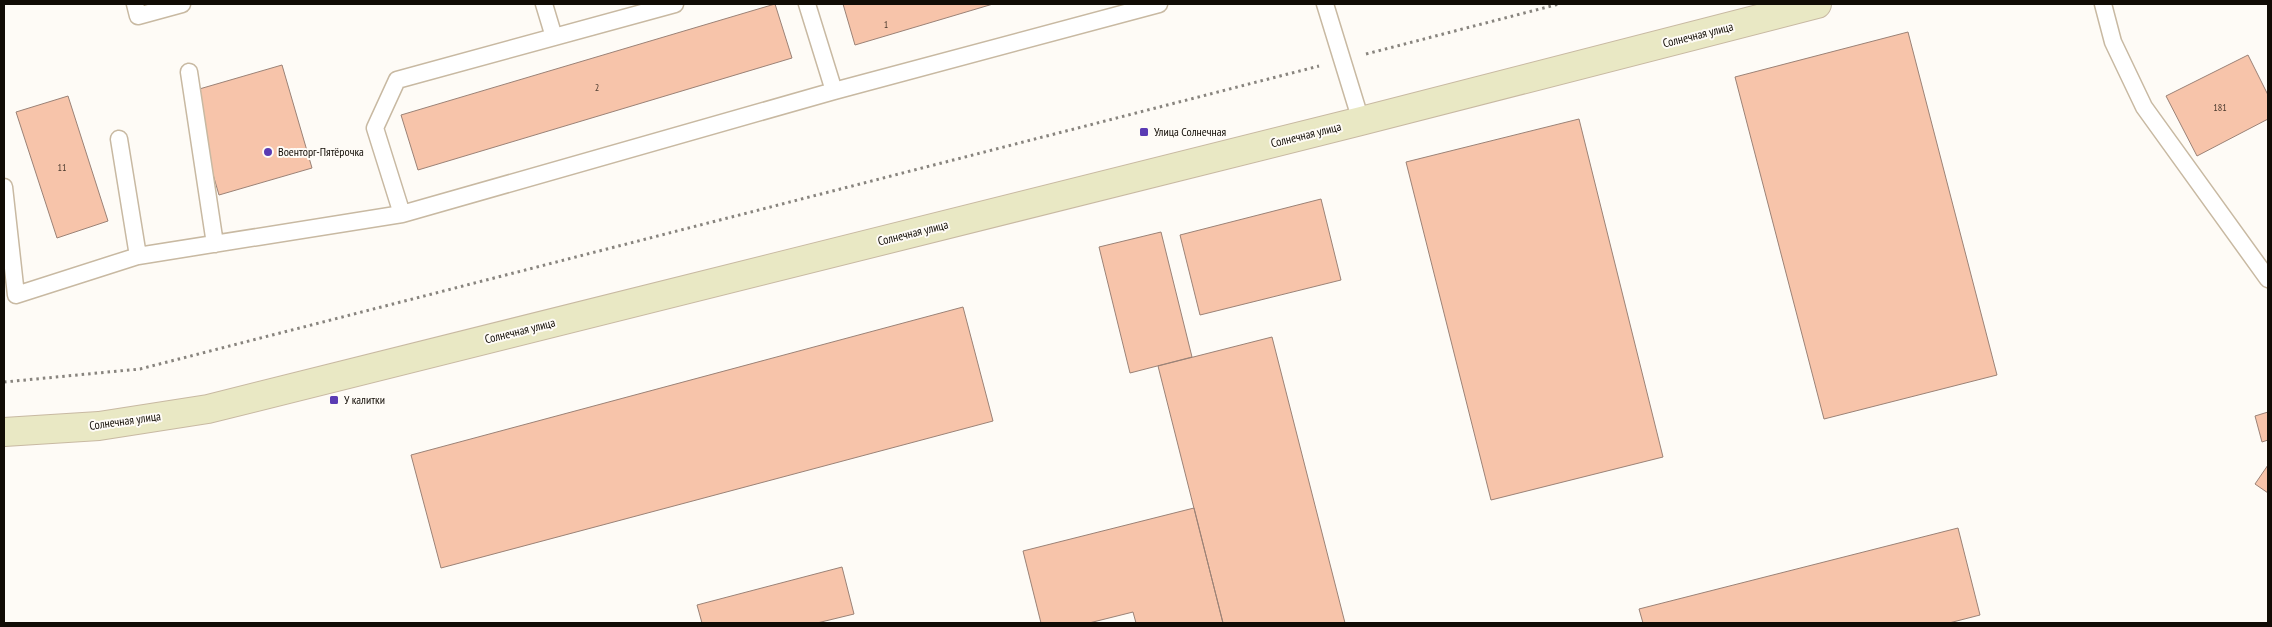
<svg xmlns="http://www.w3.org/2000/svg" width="2272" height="627" viewBox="0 0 2272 627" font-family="'PT Sans Narrow',sans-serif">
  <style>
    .building { fill: #f7c4aa; stroke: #9b8276 }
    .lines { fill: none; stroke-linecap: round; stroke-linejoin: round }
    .lane-casing { stroke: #c8b9a2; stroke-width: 19 }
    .secondary-casing { stroke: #c8b9a2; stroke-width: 30 }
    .path { stroke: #88847e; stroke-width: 3; stroke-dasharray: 2.5 4; stroke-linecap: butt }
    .lane { stroke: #fff; stroke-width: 16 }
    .secondary { stroke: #e9e8c4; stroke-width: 28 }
    .poi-dot { fill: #5a3bb3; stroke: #fefbf6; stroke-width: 2 }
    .labels { text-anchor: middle; stroke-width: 4; stroke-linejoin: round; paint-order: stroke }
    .number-label { font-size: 10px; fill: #4a3a2e }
    .street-label { font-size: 12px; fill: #110c05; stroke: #fefbf6 }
    .poi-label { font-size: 12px; fill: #110c05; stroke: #fefbf6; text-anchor: start }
  </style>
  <rect width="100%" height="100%" fill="#fefbf6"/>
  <path class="building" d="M775 4 792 58 418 170 401 115Z
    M843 4H993L855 45Z
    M1908 32 1997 375 1824 419 1735 77Z
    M2248 55 2268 95V119L2197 156 2166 96Z
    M282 65 312 168 219 195 189 92Z
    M68 96 108 221 57 238 16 112Z
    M1579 119 1663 457 1491 500 1406 162Z
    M1321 199 1341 280 1200 315 1180 235Z
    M1161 232 1192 357 1130 373 1099 247Z
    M963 307 993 421 441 568 411 455Z
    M1272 337 1345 623H1223L1158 366Z
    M2268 412V440L2262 442 2255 416Z
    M2268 465V493L2255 484Z
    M1194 508 1223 623H1136L1133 612 1089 623H1041L1023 551Z
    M1958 528 1980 615 1949 623H1643L1639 609Z
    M842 567 854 614 817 623H702L697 605Z"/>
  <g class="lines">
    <g class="lane-casing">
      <path id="lane" d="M135 4 138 16 182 4
        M544 4 554 37
        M675 4 397 80 375 128 402 214 834 91 1159 4
        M807 4 834 91
        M1325 4 1361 121
        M2103 4 2113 42 2144 107 2268 279
        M189 72 215 244
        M4 187 16 295 138 256 119 139
        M138 256 402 214"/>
    </g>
    <g class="secondary-casing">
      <path id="secondary" d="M4 432 99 426 208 409 1361 121 1817 4"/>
    </g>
    <path class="path" d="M1366 54 1559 4
      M4 382 140 369 1319 66"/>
    <use href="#lane" class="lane"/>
    <use href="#secondary" class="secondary"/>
  </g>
  <g class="poi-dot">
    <rect x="1139" y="127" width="10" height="10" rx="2.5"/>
    <circle cx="268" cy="152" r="5"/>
    <rect x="329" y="395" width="10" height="10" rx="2.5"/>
  </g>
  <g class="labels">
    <g class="number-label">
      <text x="886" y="28">1</text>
      <text x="597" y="91">2</text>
      <text x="2220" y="111">181</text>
      <text x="62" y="171">11</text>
    </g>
    <g class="street-label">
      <text transform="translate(1698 35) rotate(-14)" y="4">Солнечная улица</text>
      <text transform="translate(1306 135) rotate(-14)" y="4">Солнечная улица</text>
      <text transform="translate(913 233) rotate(-14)" y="4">Солнечная улица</text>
      <text transform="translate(520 331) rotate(-14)" y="4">Солнечная улица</text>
      <text transform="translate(125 421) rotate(-8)" y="4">Солнечная улица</text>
    </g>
    <g class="poi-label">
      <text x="1154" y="136">Улица Солнечная</text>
      <text x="278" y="156">Военторг-Пятёрочка</text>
      <text x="344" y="404">У калитки</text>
    </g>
  </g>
  <rect width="2272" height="627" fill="none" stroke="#110c05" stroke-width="10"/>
</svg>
